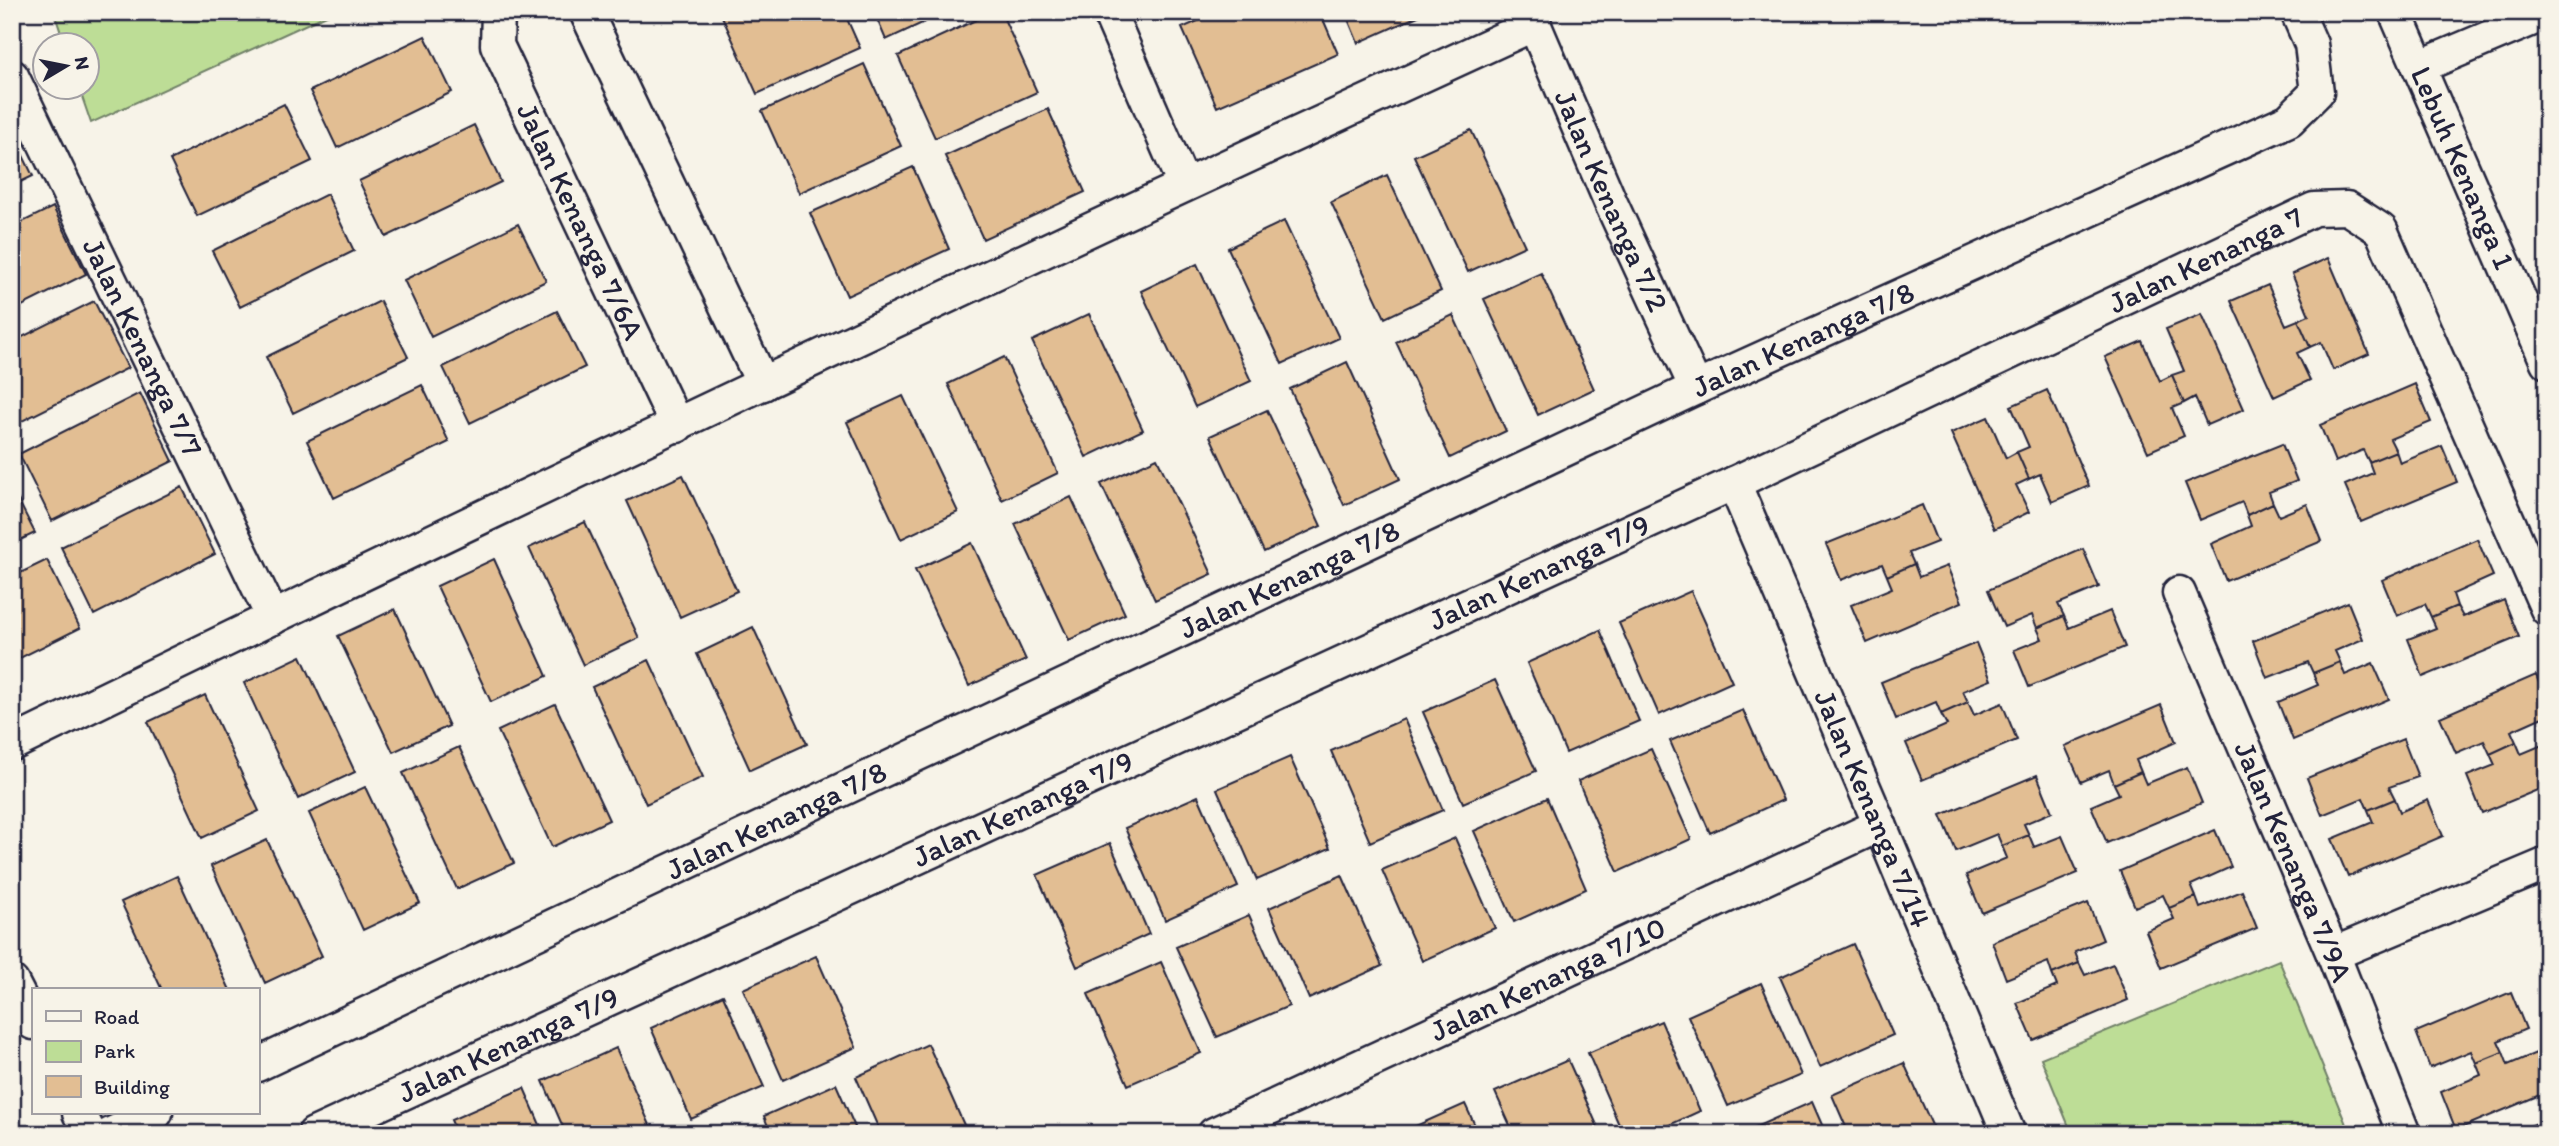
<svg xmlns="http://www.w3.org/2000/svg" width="2559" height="1146" viewBox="0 0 2559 1146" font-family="Itim,sans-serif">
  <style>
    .green { fill: #bddd96; stroke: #708068; stroke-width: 2 }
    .building { fill: #e2be93; stroke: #22223b; stroke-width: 2 }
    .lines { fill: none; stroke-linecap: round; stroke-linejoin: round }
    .minor-casing { stroke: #22223b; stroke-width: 37 }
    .minor { stroke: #f7f3e8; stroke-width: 32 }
    .labels { text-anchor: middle; stroke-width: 5; stroke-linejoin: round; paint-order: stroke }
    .street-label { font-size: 30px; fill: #22223b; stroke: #f7f3e8 }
  </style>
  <rect width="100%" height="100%" fill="#f7f3e8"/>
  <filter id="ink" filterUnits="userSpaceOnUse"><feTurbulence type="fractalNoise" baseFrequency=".0143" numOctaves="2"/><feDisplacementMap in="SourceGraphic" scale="14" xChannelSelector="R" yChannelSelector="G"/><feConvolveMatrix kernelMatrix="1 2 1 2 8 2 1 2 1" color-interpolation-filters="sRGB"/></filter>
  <g filter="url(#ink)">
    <path class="green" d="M54 12H333L91 123 79 88H88V46L65 45Z
      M2279 960 2350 1134H2072L2041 1058Z"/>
    <path class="building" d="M720 12H844L860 48 757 94Z
      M874 12H946L886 40Z
      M993 12H1001L1037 92 935 138 898 56Z
      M1218 12H1320L1338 54 1217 107 1182 28Z
      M1345 12H1427L1358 43Z
      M425 36 452 92 337 148 310 91Z
      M864 64 901 146 799 193 762 111Z
      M284 104 312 161 197 216 170 160Z
      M1048 109 1085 192 983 239 945 156Z
      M474 125 501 182 386 237 359 181Z
      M1471 130 1525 246 1468 272 1414 156Z
      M12 133 33 176 12 186Z
      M913 167 949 249 847 296 810 213Z
      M1387 175 1441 291 1385 318 1331 202Z
      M327 194 354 251 240 307 212 251Z
      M53 207 86 274 12 311V227Z
      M1284 221 1339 338 1282 364 1228 248Z
      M518 224 546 281 431 337 404 280Z
      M2328 258 2369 354 2333 370 2321 342 2310 347 2298 320 2309 315 2292 274Z
      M1197 264 1251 381 1195 407 1141 291Z
      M1541 273 1594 389 1538 415 1484 299Z
      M2268 285 2286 325 2298 320 2310 347 2297 353 2310 380 2274 397 2231 301Z
      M94 301 128 368 12 426V342Z
      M380 301 408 357 293 413 266 357Z
      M557 311 585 367 470 423 443 367Z
      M1089 314 1143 430 1086 457 1032 341Z
      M2202 314 2244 409 2207 425 2195 397 2184 403 2172 375 2184 371 2166 329Z
      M1453 315 1506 431 1450 458 1396 342Z
      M2142 341 2160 381 2172 375 2184 403 2172 408 2184 436 2148 452 2105 357Z
      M1004 357 1058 473 1002 500 948 384Z
      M1347 362 1400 479 1344 505 1290 389Z
      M2415 384 2431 422 2390 439 2396 451 2369 462 2363 450 2335 462 2320 425Z
      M422 385 449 442 334 498 307 441Z
      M2047 390 2089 486 2052 502 2040 474 2029 479 2017 452 2029 447 2011 406Z
      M140 393 173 461 52 521 19 454Z
      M903 396 958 512 901 539 847 422Z
      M1267 410 1321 526 1264 552 1210 436Z
      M1988 417 2006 458 2017 452 2029 479 2016 485 2029 512 1994 529 1951 433Z
      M2282 444 2297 481 2269 492 2273 503 2247 515 2242 502 2200 520 2185 483Z
      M2442 446 2457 482 2361 522 2345 485 2373 473 2369 462 2396 451 2400 463Z
      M1157 458 1212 574 1155 600 1101 484Z
      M683 475 737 591 680 617 627 501Z
      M182 487 215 554 94 615 61 547Z
      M12 488 35 533 12 544Z
      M1071 497 1125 614 1069 640 1015 524Z
      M2273 503 2279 516 2307 504 2322 541 2226 581 2211 544 2251 526 2247 515Z
      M1922 505 1937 542 1909 553 1914 564 1887 576 1882 564 1841 580 1826 544Z
      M585 522 639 638 583 665 529 548Z
      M2477 539 2493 576 2453 594 2457 606 2431 617 2425 604 2397 616 2382 580Z
      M972 543 1026 660 969 686 915 570Z
      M2083 549 2099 587 2058 604 2064 616 2037 628 2032 615 2004 627 1988 590Z
      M494 559 547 676 491 702 437 586Z
      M47 560 80 628 12 662V577Z
      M1914 564 1919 577 1947 566 1962 602 1867 643 1851 605 1892 588 1887 576Z
      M1691 591 1732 682 1659 715 1619 623Z
      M2504 600 2519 637 2423 677 2408 639 2436 628 2431 617 2457 606 2463 617Z
      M2348 602 2363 639 2335 651 2340 662 2313 673 2308 662 2267 678 2253 641Z
      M395 609 449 726 393 752 338 636Z
      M2110 611 2125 647 2029 687 2014 650 2042 639 2037 628 2064 616 2069 628Z
      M753 627 807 744 750 770 697 654Z
      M1600 630 1639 721 1566 753 1527 663Z
      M1976 643 1991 680 1963 691 1968 702 1941 714 1936 702 1896 719 1881 682Z
      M301 656 355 772 298 799 244 683Z
      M649 660 703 777 646 804 592 687Z
      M2340 662 2345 675 2373 663 2389 699 2293 740 2278 702 2318 685 2313 673Z
      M2536 675 2547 702V715L2511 731 2516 742 2490 754 2484 741 2456 753 2440 717Z
      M1495 680 1536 771 1463 803 1423 712Z
      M205 695 259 811 202 838 148 722Z
      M1968 702 1974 715 2002 703 2017 740 1922 780 1906 743 1947 725 1941 714Z
      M555 704 609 820 552 847 498 731Z
      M2161 705 2176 742 2136 760 2141 772 2114 784 2109 770 2081 782 2065 746Z
      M1743 710 1783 800 1710 833 1670 741Z
      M1404 719 1443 810 1370 842 1331 751Z
      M2403 739 2418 777 2389 787 2395 799 2368 810 2363 798 2322 815 2307 778Z
      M2516 742 2521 754 2547 743V786L2482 813 2467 776 2495 765 2490 754Z
      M459 747 514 863 457 889 403 773Z
      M1651 749 1691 839 1618 872 1578 781Z
      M1290 757 1330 848 1257 880 1217 789Z
      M2187 767 2202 803 2107 843 2091 806 2119 794 2114 784 2141 772 2146 784Z
      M2037 775 2052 812 2024 824 2029 835 2002 846 1997 834 1956 851 1941 815Z
      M365 787 420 903 363 930 309 813Z
      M1198 796 1238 887 1165 920 1125 828Z
      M1547 798 1586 889 1514 922 1474 831Z
      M2395 799 2400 812 2428 800 2443 836 2348 877 2332 839 2373 822 2368 810Z
      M2215 830 2231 867 2191 885 2196 897 2169 908 2163 895 2135 907 2120 871Z
      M2029 835 2034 847 2062 836 2078 873 1982 913 1966 875 2007 858 2002 846Z
      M1455 838 1495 928 1422 961 1382 870Z
      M267 840 322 956 265 983 211 866Z
      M1110 843 1149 934 1077 967 1037 875Z
      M1342 875 1382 966 1309 999 1269 908Z
      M177 876 230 990H162L121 902Z
      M2242 891 2257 928 2161 968 2146 931 2174 919 2169 908 2196 897 2200 908Z
      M2088 903 2103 940 2075 952 2079 963 2052 974 2048 962 2006 979 1992 942Z
      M1249 915 1289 1006 1217 1037 1176 947Z
      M1853 944 1893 1035 1820 1067 1780 977Z
      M816 956 856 1047 783 1080 743 989Z
      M1161 962 1201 1053 1128 1085 1088 994Z
      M2079 963 2085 975 2113 964 2128 1000 2033 1040 2017 1003 2057 986 2052 974Z
      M1761 983 1801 1075 1728 1106 1688 1016Z
      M2511 992 2526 1029 2498 1041 2503 1052 2476 1063 2471 1051 2430 1068 2416 1032Z
      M723 995 764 1087 691 1119 651 1028Z
      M1661 1021 1700 1111 1650 1134H1623L1588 1053Z
      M928 1044 968 1134H881L856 1077Z
      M616 1048 654 1134H566L543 1081Z
      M2503 1052 2508 1065 2536 1053 2547 1077V1092L2456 1130 2441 1092 2481 1075 2476 1063Z
      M1568 1060 1601 1134H1514L1495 1092Z
      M1904 1063 1936 1134H1849L1832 1095Z
      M836 1084 858 1134H771L764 1116Z
      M524 1088 544 1134H457L451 1120Z
      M1812 1102 1826 1134H1740Z
      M1465 1104 1479 1134H1398Z
      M2547 1119V1134H2510Z"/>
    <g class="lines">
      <g class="minor-casing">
        <g id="minor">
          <path id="s1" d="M498 12 497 45 677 426"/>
          <path d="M586 12 763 384"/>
          <path d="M1109 12 1184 185"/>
          <path id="s2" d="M1529 12 1610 201 1696 388"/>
          <path id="s3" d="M2395 12 2547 362"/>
          <path d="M2419 67 2547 13"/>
          <path id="s4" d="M12 76 273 618"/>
          <path id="s5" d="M1734 483 1880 825 2009 1134"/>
          <path id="s6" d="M2179 593 2333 954 2404 1134"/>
          <path d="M12 744C517 498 1024 258 1535 24"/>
          <path d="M2333 954 2547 864"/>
          <path d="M12 982 33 1023"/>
          <path id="s7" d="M257 1065 1696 388 2289 120 2317 92 2311 44 2297 12"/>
          <path d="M79 1113 90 1134"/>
          <path d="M111 1134 156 1113"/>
          <path id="s8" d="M314 1134 1734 483 2314 209 2347 208 2381 230 2547 609"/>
          <path id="s9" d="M1214 1134 1880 825"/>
        </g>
      </g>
      <use href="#minor" class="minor"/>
    </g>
  </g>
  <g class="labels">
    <g class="street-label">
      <text dy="10" stroke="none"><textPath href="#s3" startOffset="170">Lebuh Kenanga 1</textPath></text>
      <text dy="10" stroke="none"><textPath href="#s2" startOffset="206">Jalan Kenanga 7/2</textPath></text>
      <text dy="10" stroke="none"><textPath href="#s1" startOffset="228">Jalan Kenanga 7/6A</textPath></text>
      <text dy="10" stroke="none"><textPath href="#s8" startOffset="2084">Jalan Kenanga 7</textPath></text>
      <text dy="10" stroke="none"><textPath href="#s7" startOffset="1708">Jalan Kenanga 7/8</textPath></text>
      <text dy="10" stroke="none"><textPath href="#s4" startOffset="301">Jalan Kenanga 7/7</textPath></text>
      <text dy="10" stroke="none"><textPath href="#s8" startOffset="1348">Jalan Kenanga 7/9</textPath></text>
      <text dy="10" stroke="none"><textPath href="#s7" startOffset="1141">Jalan Kenanga 7/8</textPath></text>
      <text dy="10" stroke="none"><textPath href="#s8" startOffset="780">Jalan Kenanga 7/9</textPath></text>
      <text dy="10" stroke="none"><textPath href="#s5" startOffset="354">Jalan Kenanga 7/14</textPath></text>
      <text dy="10" stroke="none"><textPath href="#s7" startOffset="574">Jalan Kenanga 7/8</textPath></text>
      <text dy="10" stroke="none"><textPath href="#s6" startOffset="292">Jalan Kenanga 7/9A</textPath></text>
      <text dy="10" stroke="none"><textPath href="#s9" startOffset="368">Jalan Kenanga 7/10</textPath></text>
      <text dy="10" stroke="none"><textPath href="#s8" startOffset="214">Jalan Kenanga 7/9</textPath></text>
    </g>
  </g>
  <rect width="2559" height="1146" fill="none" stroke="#f7f3e8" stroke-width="42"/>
  <rect x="21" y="21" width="2517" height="1104" fill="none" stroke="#22223b" stroke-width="2.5" filter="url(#ink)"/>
  <rect x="32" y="988" width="228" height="126" fill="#f7f3e8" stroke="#a29fa3" stroke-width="2"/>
  <rect x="46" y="1011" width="35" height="10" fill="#f7f3e8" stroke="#a29fa3" stroke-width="2"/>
  <text x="94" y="1024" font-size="21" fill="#22223b">Road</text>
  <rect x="46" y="1041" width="35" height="21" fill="#bddd96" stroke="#a29fa3" stroke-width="2"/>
  <text x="94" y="1058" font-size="21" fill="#22223b">Park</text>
  <rect x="46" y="1076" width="35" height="21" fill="#e2be93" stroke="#a29fa3" stroke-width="2"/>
  <text x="94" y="1094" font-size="21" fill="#22223b">Building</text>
  <g transform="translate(66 66) rotate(80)"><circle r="33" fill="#f7f3e8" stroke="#a29fa3" stroke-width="2"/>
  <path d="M0-5L12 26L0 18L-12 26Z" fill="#22223b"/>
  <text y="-10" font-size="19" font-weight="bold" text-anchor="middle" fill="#22223b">N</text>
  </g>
</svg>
